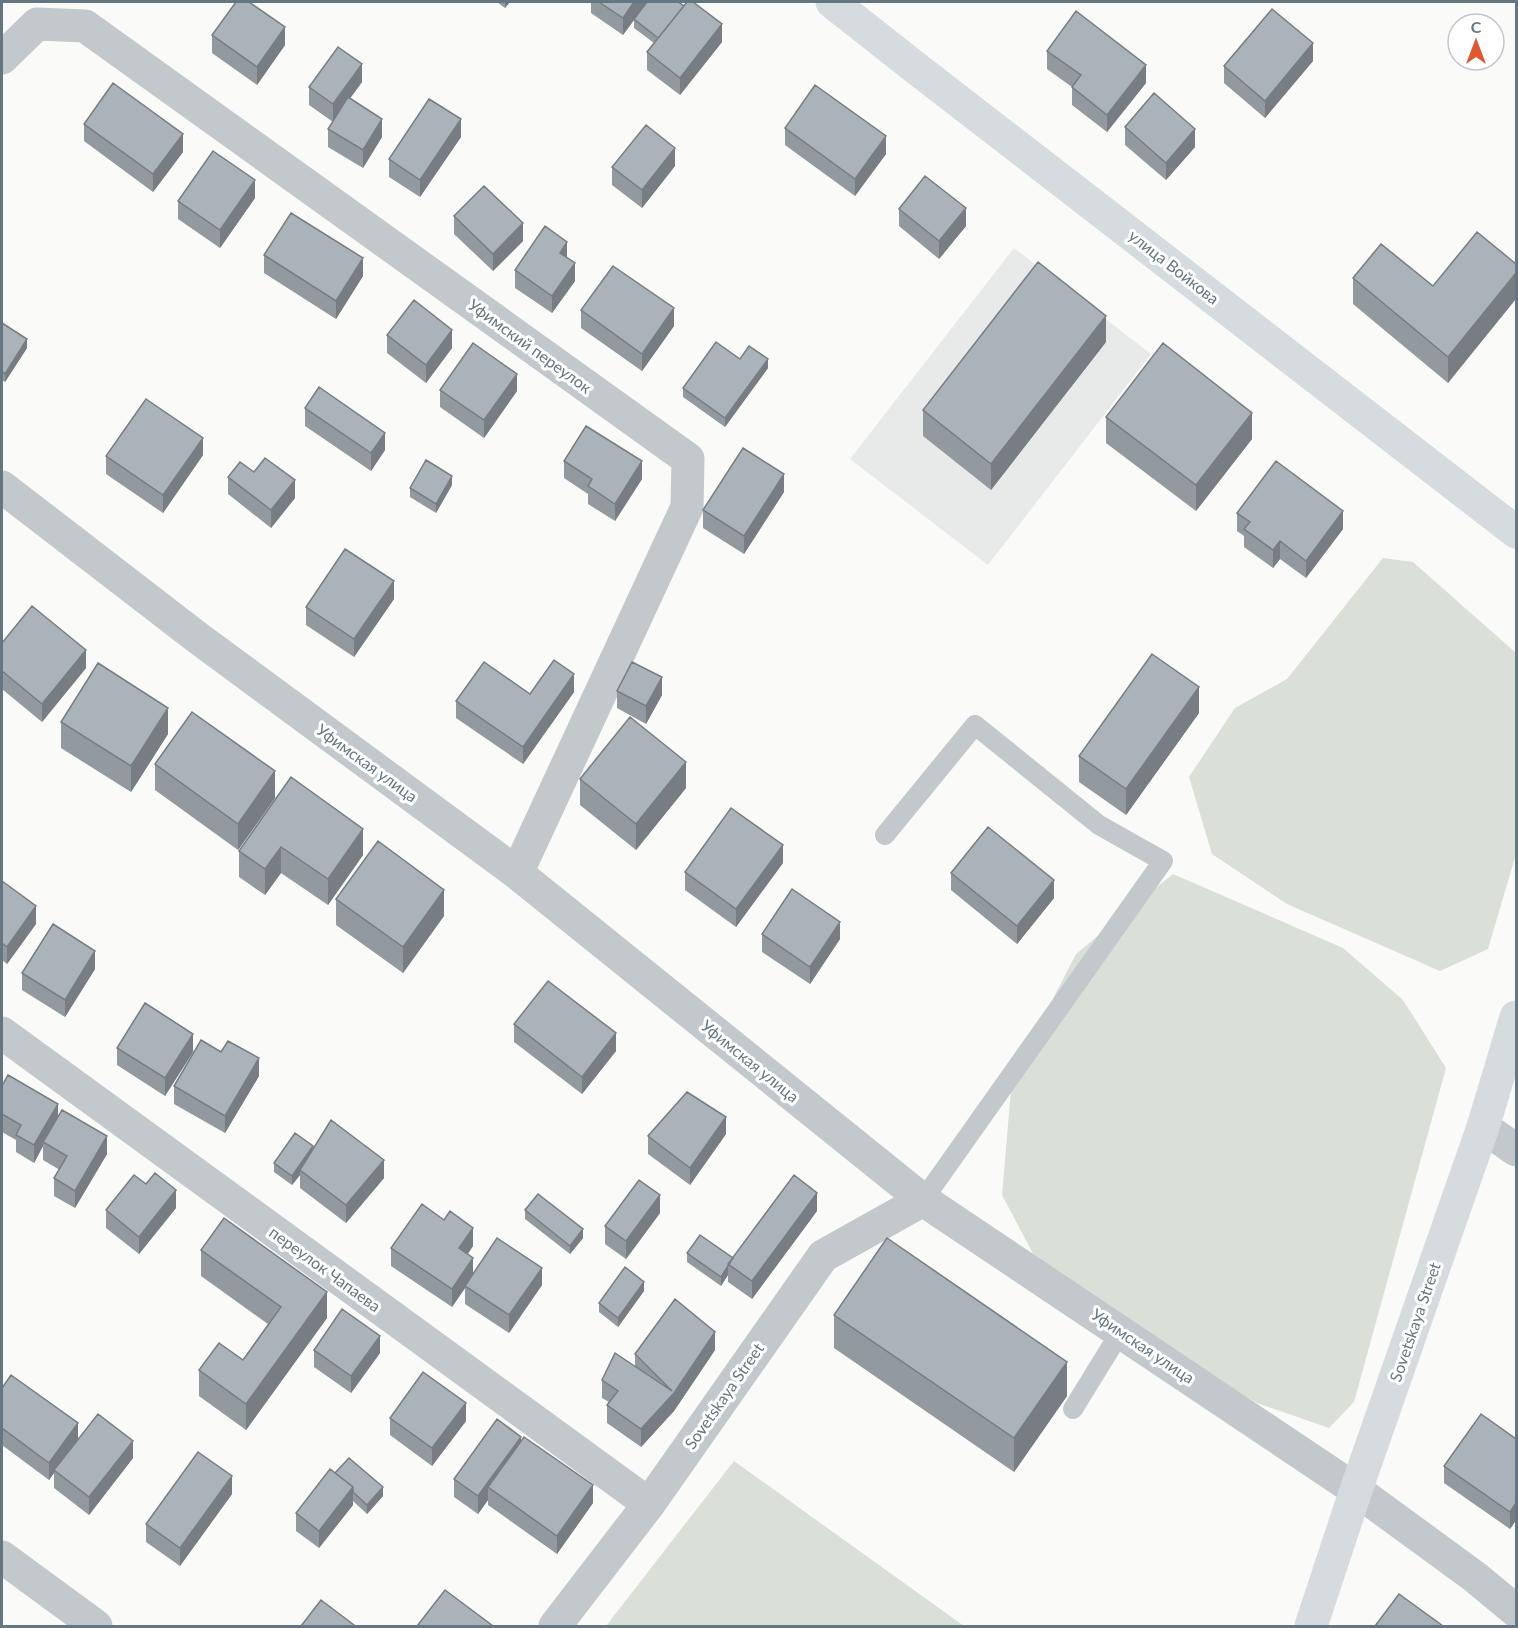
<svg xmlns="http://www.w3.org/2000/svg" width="1518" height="1628" viewBox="0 0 1518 1628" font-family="Lato,sans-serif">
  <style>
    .built { fill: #e8e9e9 }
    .green { fill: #dadfd7 }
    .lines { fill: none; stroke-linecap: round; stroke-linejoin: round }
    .service { stroke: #c3c8cc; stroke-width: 20 }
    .minor { stroke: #c3c8cc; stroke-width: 33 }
    .secondary { stroke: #d6dbdf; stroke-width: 33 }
    .wall { fill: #929a9f }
    .shaded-wall { fill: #777d82 }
    .building { fill: #aab3b9; stroke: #777d82; stroke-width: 1.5 }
    .labels { text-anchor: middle; stroke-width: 6; stroke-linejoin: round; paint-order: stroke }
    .street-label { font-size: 16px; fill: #657683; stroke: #fff }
  </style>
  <rect width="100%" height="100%" fill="#fafaf8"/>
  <path class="built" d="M1014 248 1151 354 988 565 850 459Z"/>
  <path class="green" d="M1383 558 1413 562 1516 653V854L1488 949 1440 971 1287 904 1212 854 1189 777 1235 708 1287 679Z
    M1173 874 1343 948 1403 1000 1446 1068 1354 1402 1329 1428 1257 1403 1162 1349 1038 1263 1002 1195 1012 1078 1076 954Z
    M734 1461 964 1626H606Z"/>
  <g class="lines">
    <path class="service" d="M885 835 975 725 1099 825 1163 861 923 1200
      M1073 1409 1121 1331"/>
    <path class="minor" d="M2 58 37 24 85 26 688 459 687 507 517 873
      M2 487 198 638 517 873 923 1200 1356 1490 1475 1577 1516 1611
      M2 1033 649 1504
      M1483 1127 1516 1150
      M2 1557 96 1626
      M555 1626 649 1504 823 1256 923 1200"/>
    <path class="secondary" d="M832 2 921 72 1516 532
      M1311 1626 1356 1490 1483 1127 1516 1017"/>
  </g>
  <path class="wall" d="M497 2H510L505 8Z
    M591 2H647L640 11 722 42 680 95 647 70V52L654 43 634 28V20L623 35 591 13Z
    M212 35 285 45 257 85 212 53Z
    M1047 51 1146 83 1107 132 1072 105V87L1047 69Z
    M1313 61 1265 118 1224 83V66Z
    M362 82 350 98 382 137 363 168 328 147V129L333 122 309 105V87Z
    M84 124 183 152 153 192 84 141Z
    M1125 127 1195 147 1166 180 1125 145Z
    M785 128 886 154 855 196 785 145Z
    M461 137 420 197 389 177V159Z
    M675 166 642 208 612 185V167Z
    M255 198 220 248 178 219V201Z
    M899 209 966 226 939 259 899 226Z
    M454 216 523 241 493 271 454 234Z
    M264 255 363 276 336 319 264 273Z
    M567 258 575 281 552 313 515 288V270Z
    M1516 264 1448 383 1353 304V278L1433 286Z
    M581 310 674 326 642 371 581 328Z
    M2 323 27 348 5 382 2 380Z
    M387 335 452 348 426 383 387 353Z
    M1106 342 991 490 923 436V410Z
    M740 359 768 368 725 427 683 397V388Z
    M440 390 517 391 484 438 440 407Z
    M305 408 385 450 371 471 305 426Z
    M1106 417 1252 439 1196 511 1106 443Z
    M203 455 163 513 106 474V456Z
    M564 461 642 479 615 521 588 504V494L564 478Z
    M228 477 295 498 271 528 228 494Z
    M452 485 436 513 410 497V488Z
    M784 492 744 554 703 528V510Z
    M1237 513 1343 529 1306 578 1280 559 1273 568 1244 547V536L1237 531Z
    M394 599 354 657 306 625V607Z
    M2 643 86 668 42 722 2 689Z
    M617 691 662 695 646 724 617 708Z
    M574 692 523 764 456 718V701L530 694Z
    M1199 713 1126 815 1079 782V756Z
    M61 722 168 734 131 792 61 748Z
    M155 764 275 798 238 850 155 790Z
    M291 777 363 855 328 905 281 873 265 895 239 877V851Z
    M580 779 686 788 636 850 580 805Z
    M783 863 736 927 685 890V872Z
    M951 873 1054 898 1017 944 951 890Z
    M2 881 36 924 7 964 2 960Z
    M336 899 444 916 403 973 336 925Z
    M762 934 840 939 810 984 762 952Z
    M95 969 65 1017 22 990V973Z
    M514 1024 616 1051 582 1094 514 1042Z
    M117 1048 193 1052 165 1096 117 1065Z
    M259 1076 225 1133 174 1104V1086Z
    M2 1086 58 1117 107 1154 75 1208 54 1196V1178L60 1170 43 1160V1146L34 1163 16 1152V1140L2 1132Z
    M726 1134 690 1185 648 1154V1136Z
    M313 1149 384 1178 346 1223 300 1188V1175L292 1185 274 1172V1163Z
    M176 1208 139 1254 106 1228V1210Z
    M525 1210 583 1238 570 1254 525 1219Z
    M817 1211 752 1299 728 1282V1275L721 1286 687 1262V1253L733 1258Z
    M660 1213 626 1259 605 1244V1226Z
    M473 1246 468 1254 473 1273 542 1285 509 1333 465 1304V1288L452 1307 391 1266V1248Z
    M201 1250 327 1318 246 1430 199 1396V1370L243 1360 268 1324 201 1276Z
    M644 1291 618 1327 599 1312V1303Z
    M834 1315 1067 1396 1014 1472 834 1348Z
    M314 1350 380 1353 351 1393 314 1367Z
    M715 1350 674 1411 641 1447 607 1423V1405L609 1402 602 1398V1380L635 1366V1354Z
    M2 1388 78 1440 133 1458 89 1515 54 1488V1473L49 1480 2 1445Z
    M390 1418 466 1421 432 1466 390 1435Z
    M1516 1439V1520L1510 1529 1444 1483V1466Z
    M521 1441 593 1503 557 1554 488 1505V1500L478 1514 454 1497V1479Z
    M335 1473 383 1496 367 1514 353 1501V1505L319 1548 296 1531V1513Z
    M232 1494 180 1566 146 1542V1524Z"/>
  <path class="shaded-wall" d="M505 2H510L505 8Z
    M634 2H647L623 35V18Z
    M722 24V42L680 95V78Z
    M285 27V45L257 85V67Z
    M1313 43V61L1265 118V101Z
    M362 64V82L333 122V104Z
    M1146 65V83L1107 132V115Z
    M382 119V137L363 168V150Z
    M461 119V137L420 197V180Z
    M1195 129V147L1166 180V163Z
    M183 134V152L153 192V174Z
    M886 136V154L855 196V179Z
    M675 148V166L642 208V190Z
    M255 180V198L220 248V230Z
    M966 208V226L939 259V241Z
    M523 223V241L493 271V254Z
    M567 242V260L560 253Z
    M363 258V276L336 319V301Z
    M575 263V281L552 313V296Z
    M1516 273V299L1448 383V357Z
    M674 308V326L642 371V354Z
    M1106 316V342L991 490V464Z
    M452 330V348L426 383V365Z
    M27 339V348L5 382V374Z
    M768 359V368L725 427V418Z
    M517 374V391L484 438V420Z
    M1252 413V439L1196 511V485Z
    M385 433V450L371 471V453Z
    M203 438V455L163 513V495Z
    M642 461V479L615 521V504Z
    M784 474V492L744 554V536Z
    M452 476V485L436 513V504Z
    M295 480V498L271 528V510Z
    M1343 511V529L1306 578V561Z
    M1280 541V559L1273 568V550Z
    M394 581V599L354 657V639Z
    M86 650V668L42 722V704Z
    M574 674V692L523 764V747Z
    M662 677V695L646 724V706Z
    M1199 687V713L1126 815V789Z
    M168 708V734L131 792V766Z
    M686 762V788L636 850V824Z
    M275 771V798L238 850V824Z
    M363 829V855L328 905V879Z
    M783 845V863L736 927V909Z
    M281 847V873L265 895V869Z
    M1054 880V898L1017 944V926Z
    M444 890V916L403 973V947Z
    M36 906V924L7 964V947Z
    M840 922V939L810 984V967Z
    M95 951V969L65 1017V1000Z
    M616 1033V1051L582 1094V1077Z
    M193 1034V1052L165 1096V1078Z
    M259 1058V1076L225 1133V1116Z
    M58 1104V1121L43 1142V1146L34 1163V1145Z
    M726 1117V1134L690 1185V1168Z
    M107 1136V1154L75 1208V1191Z
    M313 1146V1155L300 1170V1175L292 1185V1176Z
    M384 1160V1178L346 1223V1205Z
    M176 1190V1208L139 1254V1237Z
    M817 1193V1211L752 1299V1281Z
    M660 1195V1213L626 1259V1241Z
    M473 1228V1246L459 1266V1248Z
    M583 1229V1238L570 1254V1246Z
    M473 1258V1276L465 1286V1288L452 1307V1289Z
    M728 1266V1275L721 1286V1277Z
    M542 1268V1285L509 1333V1315Z
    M644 1282V1291L618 1327V1318Z
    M327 1292V1318L246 1430V1404Z
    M3 1327V1353L2 1355V1329Z
    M715 1332V1350L674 1411 641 1447V1429Z
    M380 1336V1353L351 1393V1376Z
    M1067 1362V1396L1014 1472V1438Z
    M466 1403V1421L432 1466V1448Z
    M78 1423V1441L54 1470V1473L49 1480V1463Z
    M521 1437V1454L488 1487V1500L478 1514V1496Z
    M133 1441V1458L89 1515V1497Z
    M232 1476V1494L180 1566V1548Z
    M593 1485V1503L557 1554V1536Z
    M353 1487V1505L319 1548V1531Z
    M383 1487V1496L367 1514V1505Z
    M1516 1503V1520L1510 1529V1512Z"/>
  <path class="building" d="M236 2H249L285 27 257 67 212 35Z
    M599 2H634L623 18Z
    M647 2H678L684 6 658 38 634 19Z
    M687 2H693L722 24 680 78 647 52Z
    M1272 9 1313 43 1265 101 1224 66Z
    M1076 11 1146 65 1107 115 1072 87 1081 75 1047 51Z
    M338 47 362 64 333 104 309 87Z
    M113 83 183 134 153 174 84 124Z
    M815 85 886 136 855 179 785 128Z
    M1154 93 1195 129 1166 163 1125 127Z
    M348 97 382 119 363 150 328 129Z
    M429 99 461 119 420 180 389 159Z
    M646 125 675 148 642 190 612 167Z
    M213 151 255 180 220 230 178 201Z
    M925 176 966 208 939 241 899 209Z
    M484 186 523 223 493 254 454 216Z
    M291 213 363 258 336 301 264 255Z
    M545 226 567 242 560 253 575 263 552 296 515 270Z
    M1477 232 1516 264V273L1448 357 1353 278 1381 244 1433 286Z
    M1038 262 1106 316 991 464 923 410Z
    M613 266 674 308 642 354 581 310Z
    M414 300 452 330 426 365 387 335Z
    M2 323 27 339 5 374 2 371Z
    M716 342 740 359 749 346 768 359 725 418 683 388Z
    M473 343 517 374 484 420 440 390Z
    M1163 343 1252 413 1196 485 1106 417Z
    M319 387 385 433 371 453 305 408Z
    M146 399 203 438 163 495 106 456Z
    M586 426 642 461 615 504 588 486 592 479 564 461Z
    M743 448 784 474 744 536 703 510Z
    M265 458 295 480 271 510 228 477 240 462 254 472Z
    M426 460 452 476 436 504 410 488Z
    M1276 461 1343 511 1306 561 1280 541 1273 550 1244 529 1250 522 1237 513Z
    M345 549 394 581 354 639 306 607Z
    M32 606 86 650 42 704 2 671V643Z
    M1152 654 1199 687 1126 789 1079 756Z
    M554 660 574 674 523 747 456 701 484 662 530 694Z
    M632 662 662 677 646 706 617 691Z
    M98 663 168 708 131 766 61 722Z
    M192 712 275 771 238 824 155 764Z
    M630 717 686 762 636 824 580 779Z
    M291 777 363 829 328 879 281 847 265 869 239 851Z
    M731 808 783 845 736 909 685 872Z
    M988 827 1054 880 1017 926 951 873Z
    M378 841 444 890 403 947 336 899Z
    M2 881 36 906 7 947 2 943Z
    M792 889 840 922 810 967 762 934Z
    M53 924 95 951 65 1000 22 973Z
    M548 981 616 1033 582 1077 514 1024Z
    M145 1003 193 1034 165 1078 117 1048Z
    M201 1040 221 1052 228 1041 259 1058 225 1116 174 1086Z
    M8 1075 58 1104 34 1145 16 1135 21 1125 2 1114V1086Z
    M687 1092 726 1117 690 1168 648 1136Z
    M62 1110 107 1136 75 1191 54 1178 67 1156 43 1142Z
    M331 1120 384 1160 346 1205 300 1170Z
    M295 1133 313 1146 292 1176 274 1163Z
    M155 1173 176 1190 139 1237 106 1210 134 1175 146 1184Z
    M794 1175 817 1193 752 1281 728 1264Z
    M639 1180 660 1195 626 1241 605 1226Z
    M538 1194 583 1229 570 1246 525 1210Z
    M422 1204 444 1220 450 1211 473 1228 459 1248 473 1258 452 1289 391 1248Z
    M224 1218 327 1292 246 1404 199 1370 219 1343 243 1360 281 1307 201 1250Z
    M700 1235 733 1258 721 1277 687 1253Z
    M497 1238 542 1268 509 1315 465 1286Z
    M887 1238 1067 1362 1014 1438 834 1315Z
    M625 1267 644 1282 618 1318 599 1303Z
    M675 1299 715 1332 674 1393 641 1429 607 1405 618 1391 602 1380 615 1353 672 1391 635 1354Z
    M342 1309 380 1336 351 1376 314 1350Z
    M423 1372 466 1403 432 1448 390 1418Z
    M11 1375 78 1423 49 1463 2 1428V1388Z
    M98 1414 133 1441 89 1497 54 1470Z
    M1481 1414 1516 1439V1503L1510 1512 1444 1466Z
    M497 1419 521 1437 478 1496 454 1479Z
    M524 1437 593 1485 557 1536 488 1487Z
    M198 1452 232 1476 180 1548 146 1524Z
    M349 1458 383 1487 367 1505 353 1492V1487L335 1473Z
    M330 1469 353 1487 319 1531 296 1513Z
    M445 1590 493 1626H417Z
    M1399 1594 1443 1626H1375Z
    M321 1600 354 1625 353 1626H301Z"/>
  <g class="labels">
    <g class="street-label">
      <text transform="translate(1174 267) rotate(38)" y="6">улица Войкова</text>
      <text transform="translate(530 346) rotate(36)" y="6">Уфимский переулок</text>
      <text transform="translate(367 763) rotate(36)" y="6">Уфимская улица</text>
      <text transform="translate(750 1061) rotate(39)" y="6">Уфимская улица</text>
      <text transform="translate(325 1269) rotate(36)" y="6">переулок Чапаева</text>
      <text transform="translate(1415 1322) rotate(-71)" y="6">Sovetskaya Street</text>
      <text transform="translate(1143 1346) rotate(34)" y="6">Уфимская улица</text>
      <text transform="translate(724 1396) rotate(-55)" y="6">Sovetskaya Street</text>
    </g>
  </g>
  <rect width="1518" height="1628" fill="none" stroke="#657683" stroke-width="6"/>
  <g transform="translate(1476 42)"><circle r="28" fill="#ffffff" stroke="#c1c8cd" stroke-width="1.5"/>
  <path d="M0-4.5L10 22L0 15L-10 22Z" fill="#e4572e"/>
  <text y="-9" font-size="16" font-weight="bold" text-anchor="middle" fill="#657683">С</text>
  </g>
</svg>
